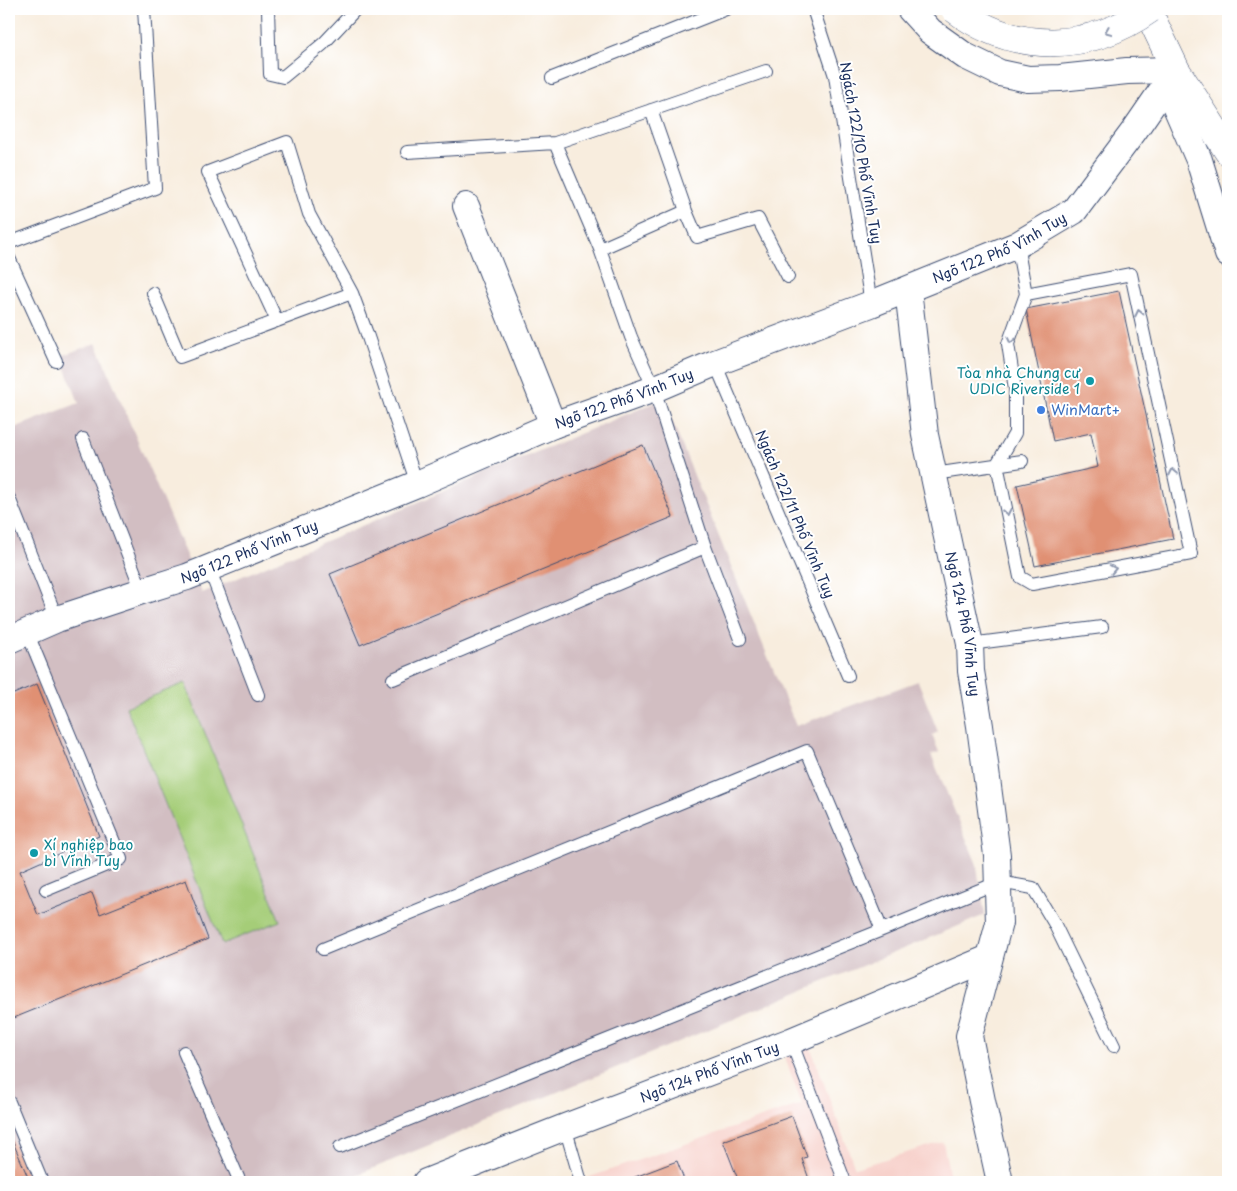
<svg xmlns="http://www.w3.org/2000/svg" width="1237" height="1191" viewBox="0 0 1237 1191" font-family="'Playpen Sans',sans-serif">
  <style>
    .built { fill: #f7d0ca }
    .industrial { fill: #d2bec2 }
    .green { fill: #a5cd78; stroke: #607e6b }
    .building { fill: #e09073 }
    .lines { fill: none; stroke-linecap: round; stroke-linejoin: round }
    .service-casing { stroke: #3c4c71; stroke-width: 14 }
    .minor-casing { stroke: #3c4c71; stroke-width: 28 }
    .primary-casing { stroke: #3c4c71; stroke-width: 29 }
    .service { stroke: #fff; stroke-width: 12 }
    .minor { stroke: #fff; stroke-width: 26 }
    .primary { stroke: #fff; stroke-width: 28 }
    .trunk-bridge-casing { stroke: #3c4c71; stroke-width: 29; stroke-linecap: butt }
    .trunk-bridge { stroke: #fff; stroke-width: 28 }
    .oneway { stroke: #8d97ae }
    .culture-dot { fill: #0f9aa8; stroke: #fff; stroke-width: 2 }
    .shop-dot { fill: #3f7fe0; stroke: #fff; stroke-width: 2 }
    .labels { text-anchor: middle; stroke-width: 4; stroke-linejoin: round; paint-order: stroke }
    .street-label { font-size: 14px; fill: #1b2f5e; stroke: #fff }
    .culture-label { font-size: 14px; fill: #0d838f; stroke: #fff; text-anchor: end }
    .shop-label { font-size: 14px; fill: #366cbe; stroke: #fff; text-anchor: start }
  </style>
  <rect width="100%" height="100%" fill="#fff"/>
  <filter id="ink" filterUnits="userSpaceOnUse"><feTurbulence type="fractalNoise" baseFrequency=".02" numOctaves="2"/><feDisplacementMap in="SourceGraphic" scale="10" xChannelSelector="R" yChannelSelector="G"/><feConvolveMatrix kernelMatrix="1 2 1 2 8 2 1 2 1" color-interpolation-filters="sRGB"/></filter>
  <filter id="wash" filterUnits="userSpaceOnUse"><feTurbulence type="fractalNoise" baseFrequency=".0096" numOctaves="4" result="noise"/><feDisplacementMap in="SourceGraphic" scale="20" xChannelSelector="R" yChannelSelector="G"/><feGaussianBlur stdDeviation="1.12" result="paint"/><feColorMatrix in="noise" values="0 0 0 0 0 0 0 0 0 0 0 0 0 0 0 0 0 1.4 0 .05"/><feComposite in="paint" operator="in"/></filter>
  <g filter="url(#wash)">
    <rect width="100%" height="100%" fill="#f8edde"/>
    <path class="built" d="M810 1046 855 1168 943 1142 951 1182H589L587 1178 802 1104 784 1055Z"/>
    <path class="industrial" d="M96 343 202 593 663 399 796 726 918 681 938 732 932 735 939 752 931 755 976 862 985 915 340 1182H9V430L79 403 61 356Z"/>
    <path class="green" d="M185 683 280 921 222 944 126 707Z"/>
    <g id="blocks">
      <path class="building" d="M1119 291 1173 539 1035 566 1017 485 1098 467 1091 433 1053 441 1026 309Z
        M643 445 673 517 360 645 330 574Z
        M37 684 99 836 20 871 38 915 92 893 100 914 186 880 208 939 9 1020V696Z
        M792 1116 807 1157 802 1159 810 1182H753L752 1179 742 1182H739L723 1141Z
        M9 1133 30 1182H9Z
        M677 1161 685 1182H622Z"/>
    </g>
  </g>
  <g filter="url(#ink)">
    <use href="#blocks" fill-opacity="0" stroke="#3c4c71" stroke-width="1"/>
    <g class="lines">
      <g class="service-casing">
        <path id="service" d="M268 9 270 74 283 77 323 44 356 9
          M813 9 835 76 871 304
          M552 78 726 9
          M651 110 686 211 697 237 758 219 788 277
          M555 143 766 71
          M9 243 155 188 144 9
          M1017 245 1026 294 1131 274 1191 554 1032 584 1020 577 997 464 1015 433V389L1008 344 1026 294
          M600 249 686 211
          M9 258 56 361
          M153 293 180 357 352 293
          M277 321 208 172 287 142 309 214 352 293 366 331 417 484
          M715 363 848 676
          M83 439 142 591
          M934 474 1022 461
          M9 498 57 619
          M705 547 740 639
          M209 568 258 695
          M27 632 121 859 46 890
          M970 644 1102 627
          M393 679 705 547 654 389 631 337 600 249 555 143 407 152
          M323 949 807 751 882 930
          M791 1041 845 1182
          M184 1052 240 1182
          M9 1102 42 1182
          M565 1127 581 1182
          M340 1147 882 930 999 882 1033 888 1054 923 1114 1046"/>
      </g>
      <g class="minor-casing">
        <g id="minor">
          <path d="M910 9 930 31 965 56 1000 73 1028 79 1060 78 1127 71 1176 70"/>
          <path d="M1176 70V107L1199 160 1228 254"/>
          <path d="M466 206 553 425"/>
          <path id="s1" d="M908 290 925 435 970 644 971 671 980 726 997 855 999 923 969 1036 982 1101 1000 1182"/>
          <path id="s2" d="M9 640 57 619 142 591 187 577 417 484 553 425 654 389 715 363 871 304 1017 245 1074 211 1134 131 1176 70"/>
          <path id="s3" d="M426 1182 565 1127 791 1041 989 958"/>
        </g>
      </g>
      <g class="primary-casing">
        <path id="primary" d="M1147 9 1176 70 1228 151"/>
      </g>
      <use href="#service" class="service"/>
      <use href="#minor" class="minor"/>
      <use href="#primary" class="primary"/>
      <g class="trunk-bridge-casing">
        <path id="trunk-bridge" d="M955 9C1016 55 1089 52 1150 9"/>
      </g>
      <use href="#trunk-bridge" class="trunk-bridge"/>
    </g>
    <defs><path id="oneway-chevron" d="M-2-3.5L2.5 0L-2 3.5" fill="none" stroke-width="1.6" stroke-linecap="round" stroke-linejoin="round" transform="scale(1.25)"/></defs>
    <g class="oneway">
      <use href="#oneway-chevron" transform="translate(1108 31) rotate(158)"/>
      <use href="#oneway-chevron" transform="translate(1139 313) rotate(-102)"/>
      <use href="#oneway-chevron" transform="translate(1011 340) rotate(103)"/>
      <use href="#oneway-chevron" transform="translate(1173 472) rotate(-102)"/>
      <use href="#oneway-chevron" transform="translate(1007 512) rotate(79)"/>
      <use href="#oneway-chevron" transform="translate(1113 569) rotate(-11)"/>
    </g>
  </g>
  <g class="culture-dot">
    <circle cx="1090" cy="381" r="5"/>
    <circle cx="34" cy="853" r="5"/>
  </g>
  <circle class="shop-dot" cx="1041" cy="410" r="5"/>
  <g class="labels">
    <g class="street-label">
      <text transform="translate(861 153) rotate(80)" y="5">Ngách 122/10 Phố Vĩnh Tuy</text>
      <text dy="5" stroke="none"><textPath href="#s2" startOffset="1066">Ngõ 122 Phố Vĩnh Tuy</textPath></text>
      <text dy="5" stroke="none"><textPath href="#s2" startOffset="661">Ngõ 122 Phố Vĩnh Tuy</textPath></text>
      <text transform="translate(795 514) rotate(67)" y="5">Ngách 122/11 Phố Vĩnh Tuy</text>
      <text dy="5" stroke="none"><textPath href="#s2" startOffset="256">Ngõ 122 Phố Vĩnh Tuy</textPath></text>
      <text dy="5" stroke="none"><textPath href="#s1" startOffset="339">Ngõ 124 Phố Vĩnh Tuy</textPath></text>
      <text dy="5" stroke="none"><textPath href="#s3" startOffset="304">Ngõ 124 Phố Vĩnh Tuy</textPath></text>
    </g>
    <g class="culture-label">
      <text x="1080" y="378">Tòa nhà Chung cư<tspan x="1080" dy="16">UDIC Riverside 1</tspan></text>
      <text x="44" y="850" text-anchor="start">Xí nghiệp bao<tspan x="44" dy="16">bì Vĩnh Tuy</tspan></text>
    </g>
    <g class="shop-label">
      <text x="1051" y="415">WinMart+</text>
    </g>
  </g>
  <rect width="1237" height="1191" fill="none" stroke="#fff" stroke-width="30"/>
</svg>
